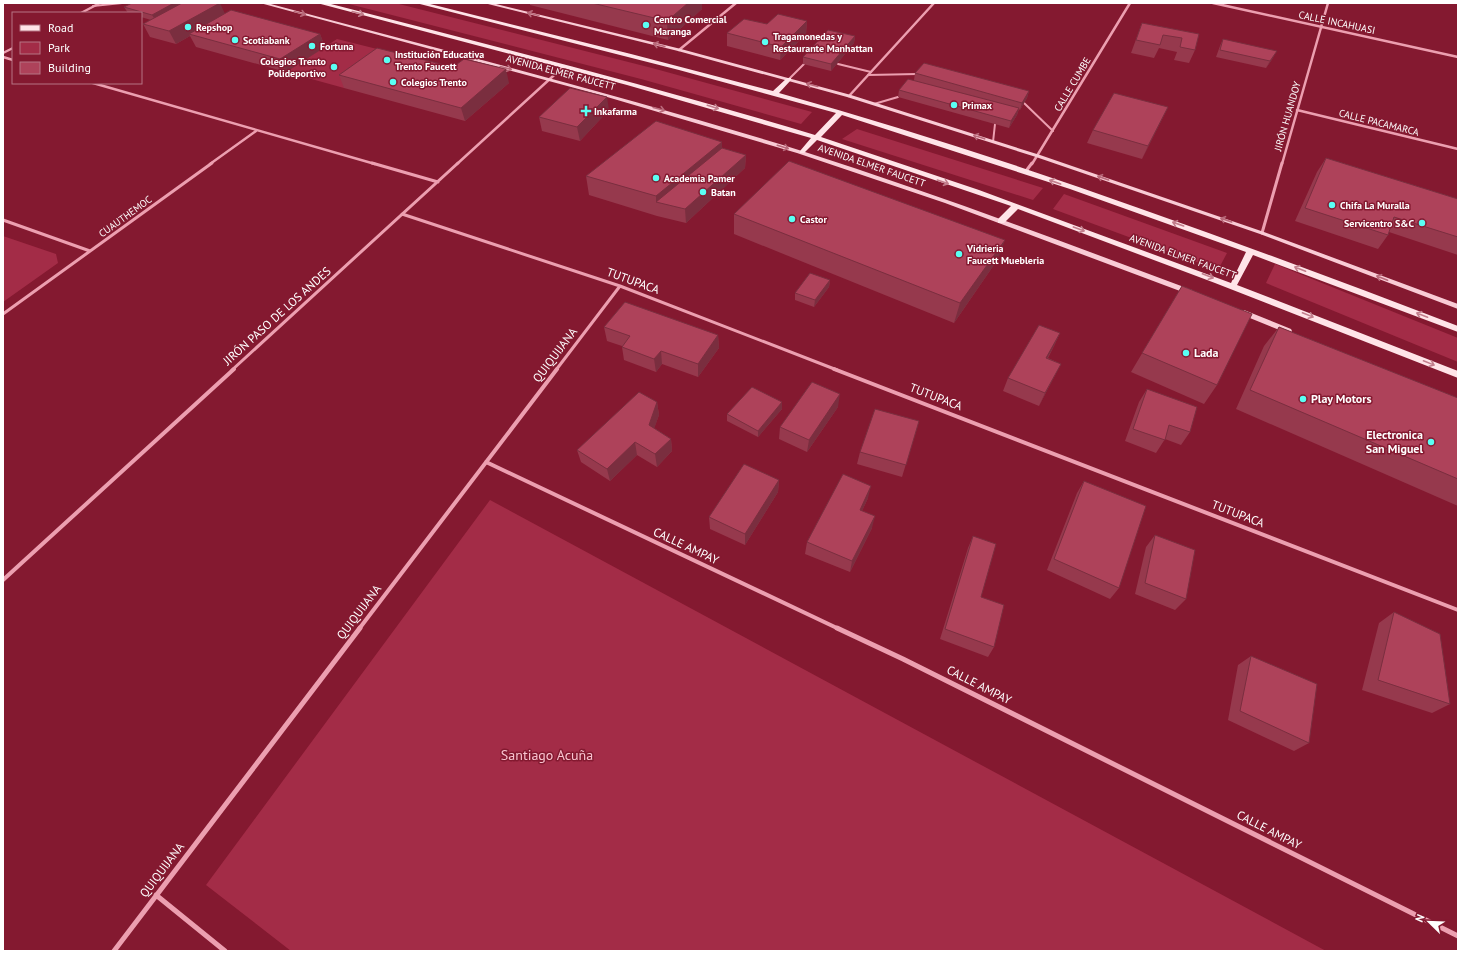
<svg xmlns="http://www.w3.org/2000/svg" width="1461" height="954" viewBox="0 0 1461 954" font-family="'PT Sans',sans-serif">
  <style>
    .green { fill: #a32c47 }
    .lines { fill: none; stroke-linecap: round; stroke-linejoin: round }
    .lane { stroke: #ec9fb0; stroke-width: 2 }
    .street-far3 { stroke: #ec9fb0; stroke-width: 2.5 }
    .street-far2 { stroke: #ec9fb0; stroke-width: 3 }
    .street-far1 { stroke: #ec9fb0; stroke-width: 4 }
    .street { stroke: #ec9fb0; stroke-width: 5 }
    .secondary { fill: #f9cbd5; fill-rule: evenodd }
    .primary { fill: #ffe4e8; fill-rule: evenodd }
    .wall { fill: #96394d }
    .shaded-wall { fill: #7a2e3f }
    .building { fill: #ae425a; stroke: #7a2e3f }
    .oneway { stroke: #b9697a }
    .oneway2 { stroke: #c27e8c }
    .poi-dot { fill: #5afff4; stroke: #841930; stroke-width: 1.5 }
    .labels { text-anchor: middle; stroke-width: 3; stroke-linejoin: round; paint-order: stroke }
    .far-poi-label { font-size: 10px; font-weight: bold; fill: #fff; stroke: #841930; text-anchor: start }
    .far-street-label { font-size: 10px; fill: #fff; stroke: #841930 }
    .street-label { font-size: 12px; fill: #fff; stroke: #841930 }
    .poi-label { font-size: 12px; font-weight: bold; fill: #fff; stroke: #841930; text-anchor: start }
    .near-park-label { font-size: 14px; fill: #f9c4d0; stroke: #841930 }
  </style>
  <rect width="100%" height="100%" fill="#841930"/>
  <path class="green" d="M345 3H395L652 68 812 112 801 124 641 79Z
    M337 39 393 53 344 88 286 72Z
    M857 129 1043 188 1033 200 842 139Z
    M1064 194 1227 253 1218 270 1053 209Z
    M3 236 56 254 58 263 3 302Z
    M1275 264 1458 338V362L1266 283Z
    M490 500 1326 951H291L206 885Z"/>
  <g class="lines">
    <path class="lane" d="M93 6 122 3
      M838 64 871 72
      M868 75 917 74
      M789 79 804 64
      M1024 103 1053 131
      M874 104 898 97
      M993 142 995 124"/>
    <path class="street-far3" d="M1213 3 1458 57
      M81 13 100 3
      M679 50 736 3
      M3 53 13 48
      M3 57 13 60
      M93 83 375 164
      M849 96 934 3
      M1297 110 1458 149
      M210 164 256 131
      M457 164 564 66
      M1032 164 1130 3
      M1282 164 1328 3"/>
    <path class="street-far2" d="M372 163 438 182
      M1026 171 1032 163
      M402 214 620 286 837 370
      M3 220 90 251
      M1262 233 1282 163
      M3 314 212 163
      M232 370 458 163
      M556 370 620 286"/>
    <path class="street-far1" d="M834 369 1458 610
      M486 462 839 629
      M3 580 234 369
      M359 629 557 369"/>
    <path class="street" d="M837 628 903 659 1458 936
      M156 895 225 951
      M114 951 360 628"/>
    <path class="secondary" d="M260 3H267C446 51 626 96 802 151 934 193 1063 242 1192 290L1193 292 1192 294H1188L945 203 797 153 597 94Z
      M484 3H492L681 49 851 95 1040 155 1264 232 1458 304V309L1260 234 1036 157 847 97 678 51Z
      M1240 310H1244L1291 329 1292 331 1291 333H1287L1240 314Z"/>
    <path class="primary" d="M317 3H327C490 45 653 86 815 135L836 113 679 70 416 3H426L631 54 773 91 787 78H791V80L779 93C1010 157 1234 241 1458 326V332L1253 255 1237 285 1458 371V378L1215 283 1018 209 1004 223H998V219L1011 206 817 140 804 153H800V151L811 138 627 85ZM842 115 1070 189 1246 252 1231 283 979 190 821 137Z"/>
  </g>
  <path class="wall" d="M530 3H702V9L668 40 530 5Z
    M124 7 225 14 320 34 325 47 286 72 196 47 190 36 176 44 150 37 143 24 151 20 141 17V13H128Z
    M807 21 806 34 780 60 727 46V33L767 24Z
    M1142 23 1199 34 1195 50 1189 63 1174 60 1177 52 1159 48 1154 58 1131 53Z
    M855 36 854 43 831 71 803 64V57Z
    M1223 39 1273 58 1266 68 1216 57 1220 46Z
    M453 67 509 83 465 121 344 88 339 75Z
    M915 73 1029 91 1027 98 1020 110 1019 109 1017 115 1009 128 898 97 899 90 914 80Z
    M1168 107 1142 159 1087 143 1093 130Z
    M609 110 580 141 542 131 539 117Z
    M722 142V148L746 155 745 168 686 223 657 216 589 195 586 176Z
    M1326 158 1458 199V255L1389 232 1388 235 1378 249 1295 221 1317 172Z
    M734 214 998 259 954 323 734 234Z
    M830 280 829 287 814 307 795 300V293Z
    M1182 286 1217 385 1204 404 1131 372Z
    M604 327 718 335 719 348 698 377 662 364 656 372 624 360 622 347V346L607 341Z
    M1279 327 1458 398V506L1236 409 1264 346Z
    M1060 333 1054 346 1048 358 1061 364 1054 377 1039 406 1003 391 1008 378Z
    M1147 389 1190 432 1181 445 1165 439 1156 453 1125 441 1139 402Z
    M657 402 659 415 654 428 671 439 672 451 657 467 637 455 610 481 581 462 577 450Z
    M782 402V409L758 437 727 421V414Z
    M838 407 807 452 779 439 780 427Z
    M919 421 902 477 857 464 860 452Z
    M779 480 778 492 745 545 710 529 709 517Z
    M1084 481 1119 588 1110 599 1047 570 1077 493Z
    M868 498 862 511 872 528 850 572 805 554 807 542Z
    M1155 535 1186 599 1175 610 1135 594 1146 547Z
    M973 536 981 597 994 647 988 657 940 639 968 548Z
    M1394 612 1450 704 1432 713 1362 690 1379 623Z
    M1251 656 1309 743 1294 751 1228 720 1238 665Z"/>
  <path class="shaded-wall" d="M174 3H190L156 21 152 15Z
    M220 3 226 16 189 34 190 36 176 44 169 31Z
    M688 3H702V9L668 40 667 21Z
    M807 21 806 34 780 60 781 47Z
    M320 34 325 47 286 72 280 59Z
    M855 36 854 43 831 71V64Z
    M1277 51 1273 58 1266 68 1270 61Z
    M506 69 509 83 465 121 461 108Z
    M1029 91 1027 98 1020 110 1022 103Z
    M607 97 609 110 580 141 577 127Z
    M1168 107 1142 159 1148 146Z
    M1019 108 1017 115 1009 128 1011 121Z
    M722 142V161L656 202V196Z
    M746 155 745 168 686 223 685 209Z
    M1005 240 998 259 954 323 960 303Z
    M830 280 829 287 814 307 815 300Z
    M1060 333 1054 346 1040 371 1046 358Z
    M718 335 719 348 698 377V364Z
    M661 351 662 364 656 372 654 359Z
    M1061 364 1054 377 1039 406 1045 393Z
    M840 394 838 407 807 452 809 440Z
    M657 402 659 415 651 438 649 425Z
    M782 402V409L758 437V431Z
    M671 439 672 451 657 467 655 454Z
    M635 442 637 455 610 481 607 469Z
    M779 480 778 492 745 545V534Z
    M871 486 868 498 857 522 860 510Z
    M875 516 872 528 850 572 852 561Z"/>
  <path class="building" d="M132 3H174L152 15 124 7Z
    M182 3H220L169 31 143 24Z
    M592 3H688L667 21Z
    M231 10 320 34 280 59 189 34Z
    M778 14 807 21 781 47 727 33 744 19 767 24Z
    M1142 23 1199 34 1195 50 1180 47 1182 38 1163 35 1160 45 1136 40Z
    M828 30 855 36 831 64 803 57Z
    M1223 39 1277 51 1270 61 1220 50Z
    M377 48 453 67 464 59 506 69 461 108 339 75Z
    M924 63 1029 91 1022 103 915 73Z
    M908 79 1019 108 1011 121 899 90Z
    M570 88 607 97 577 127 539 117Z
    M1114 93 1168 107 1148 146 1093 130Z
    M656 121 722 142 656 196 586 176Z
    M722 148 746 155 685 209 656 202Z
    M1326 158 1458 199V237L1394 217 1388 235 1305 208Z
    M789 161 1005 240 960 303 734 214Z
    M810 273 830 280 815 300 795 293Z
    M1182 286 1252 314 1217 385 1142 353Z
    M625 302 718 335 698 364 661 351 654 359 622 347 630 336 604 327Z
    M1039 325 1060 333 1046 358 1061 364 1045 393 1008 378Z
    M1279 327 1458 398V479L1250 390Z
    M812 382 840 394 809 440 780 427Z
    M752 387 782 402 758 431 727 414Z
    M1147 389 1197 407 1190 432 1169 425 1165 440 1133 429Z
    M639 392 657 402 649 425 671 439 655 454 635 442 607 469 577 450Z
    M875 409 919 421 906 465 860 452Z
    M744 464 779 480 745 534 709 517Z
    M843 474 871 486 860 510 875 516 852 561 807 542Z
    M1084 481 1146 506 1119 588 1054 559Z
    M1155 535 1195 550 1186 599 1145 583Z
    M973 536 996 544 981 597 1004 605 994 647 945 629Z
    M1394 612 1440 634 1450 704 1378 680Z
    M1251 656 1317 684 1309 743 1240 711Z"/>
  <defs><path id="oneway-shaft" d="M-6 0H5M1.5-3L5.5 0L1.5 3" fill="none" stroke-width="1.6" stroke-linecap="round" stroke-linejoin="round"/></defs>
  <g class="oneway">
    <use href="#oneway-shaft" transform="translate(300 13) rotate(15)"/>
    <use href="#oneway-shaft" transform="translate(533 14) rotate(-166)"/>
    <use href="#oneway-shaft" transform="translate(659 45) rotate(-166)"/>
    <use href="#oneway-shaft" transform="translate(506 68) rotate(15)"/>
    <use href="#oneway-shaft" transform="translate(812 85) rotate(-165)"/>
    <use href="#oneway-shaft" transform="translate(659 109) rotate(15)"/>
    <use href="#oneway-shaft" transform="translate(979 137) rotate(-162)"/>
    <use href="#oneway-shaft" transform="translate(783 147) rotate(17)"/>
    <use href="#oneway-shaft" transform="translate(1103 178) rotate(-161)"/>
    <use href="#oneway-shaft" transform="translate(1226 220) rotate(-161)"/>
    <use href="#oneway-shaft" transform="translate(1382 278) rotate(-159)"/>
  </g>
  <g class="oneway2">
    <use href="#oneway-shaft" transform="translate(358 13) rotate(15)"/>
    <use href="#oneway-shaft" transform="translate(713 107) rotate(17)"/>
    <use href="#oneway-shaft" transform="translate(943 182) rotate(19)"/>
    <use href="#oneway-shaft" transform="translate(1055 182) rotate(-161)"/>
    <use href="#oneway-shaft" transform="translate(1178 224) rotate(-161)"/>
    <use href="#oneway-shaft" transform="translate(1079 229) rotate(20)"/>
    <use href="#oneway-shaft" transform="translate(1300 269) rotate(-159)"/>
    <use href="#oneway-shaft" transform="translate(1208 276) rotate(21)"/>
    <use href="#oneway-shaft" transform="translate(1308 315) rotate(22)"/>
    <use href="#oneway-shaft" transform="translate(1422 315) rotate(-159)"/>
    <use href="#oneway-shaft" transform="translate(1429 363) rotate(22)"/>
  </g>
  <g class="poi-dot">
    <circle cx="646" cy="25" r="4"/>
    <circle cx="188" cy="27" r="4"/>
    <circle cx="235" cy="40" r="4"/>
    <circle cx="765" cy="42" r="4"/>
    <circle cx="312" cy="46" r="4"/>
    <circle cx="387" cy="60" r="4"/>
    <circle cx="334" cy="67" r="4"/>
    <circle cx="393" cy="82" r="4"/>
    <circle cx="954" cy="105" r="4"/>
    <path d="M584 105h4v4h4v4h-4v4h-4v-4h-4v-4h4z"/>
    <circle cx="656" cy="178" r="4"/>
    <circle cx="703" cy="192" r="4"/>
    <circle cx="1332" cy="205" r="4"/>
    <circle cx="792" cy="219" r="4"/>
    <circle cx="1422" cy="223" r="4"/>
    <circle cx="959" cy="254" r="4"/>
    <circle cx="1186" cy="353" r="4"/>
    <circle cx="1303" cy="399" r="4"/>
    <circle cx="1431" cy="442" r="4"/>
  </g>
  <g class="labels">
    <g class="far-poi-label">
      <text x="654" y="23">Centro Comercial<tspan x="654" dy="12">Maranga</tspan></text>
      <text x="196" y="31">Repshop</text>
      <text x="773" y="40">Tragamonedas y<tspan x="773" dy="12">Restaurante Manhattan</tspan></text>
      <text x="243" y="44">Scotiabank</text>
      <text x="320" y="50">Fortuna</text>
      <text x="395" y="58">Institución Educativa<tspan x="395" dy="12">Trento Faucett</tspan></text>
      <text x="326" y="65" text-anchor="end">Colegios Trento<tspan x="326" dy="12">Polideportivo</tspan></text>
      <text x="401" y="86">Colegios Trento</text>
      <text x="962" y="109">Primax</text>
      <text x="594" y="115">Inkafarma</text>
      <text x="664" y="182">Academia Pamer</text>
      <text x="711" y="196">Batan</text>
      <text x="1340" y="209">Chifa La Muralla</text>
      <text x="800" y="223">Castor</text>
      <text x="1414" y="227" text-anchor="end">Servicentro S&amp;C</text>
      <text x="967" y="252">Vidrieria<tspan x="967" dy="12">Faucett Muebleria</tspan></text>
    </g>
    <g class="far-street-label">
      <text transform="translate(1337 22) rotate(12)" y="4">CALLE INCAHUASI</text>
      <text transform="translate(561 72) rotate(15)" y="4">AVENIDA ELMER FAUCETT</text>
      <text transform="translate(1072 84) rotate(-59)" y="4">CALLE CUMBE</text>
      <text transform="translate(1287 116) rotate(-74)" y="4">JIRÓN HUANDOY</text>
      <text transform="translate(1379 122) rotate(14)" y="4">CALLE PACAMARCA</text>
      <text transform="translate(872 165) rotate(19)" y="4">AVENIDA ELMER FAUCETT</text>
      <text transform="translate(125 216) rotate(-36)" y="4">CUAUTHEMOC</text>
      <text transform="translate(1183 256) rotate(20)" y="4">AVENIDA ELMER FAUCETT</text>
    </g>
    <g class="street-label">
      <text transform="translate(633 281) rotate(20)" y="4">TUTUPACA</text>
      <text transform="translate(277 316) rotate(-42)" y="4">JIRÓN PASO DE LOS ANDES</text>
      <text transform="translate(555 355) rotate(-53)" y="4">QUIQUIJANA</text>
      <text transform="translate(936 397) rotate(21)" y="4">TUTUPACA</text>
      <text transform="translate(1238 514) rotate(21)" y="4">TUTUPACA</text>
      <text transform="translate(686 546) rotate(25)" y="4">CALLE AMPAY</text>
      <text transform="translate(359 612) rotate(-53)" y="4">QUIQUIJANA</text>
      <text transform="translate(979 685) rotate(27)" y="4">CALLE AMPAY</text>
      <text transform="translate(1269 830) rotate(27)" y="4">CALLE AMPAY</text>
      <text transform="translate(162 870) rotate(-53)" y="4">QUIQUIJANA</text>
    </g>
    <g class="poi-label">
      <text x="1194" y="357">Lada</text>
      <text x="1311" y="403">Play Motors</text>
      <text x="1423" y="439" text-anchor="end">Electronica<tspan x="1423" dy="14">San Miguel</tspan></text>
    </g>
    <g class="near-park-label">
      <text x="547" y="760">Santiago Acuña</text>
    </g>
  </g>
  <rect width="1461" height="954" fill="none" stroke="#ffffff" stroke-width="8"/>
  <rect x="12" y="12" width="130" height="72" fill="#841930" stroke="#b57583"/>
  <rect x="20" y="25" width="20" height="6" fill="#ffe4e8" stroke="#b57583"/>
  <text x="48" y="32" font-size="12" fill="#ffffff">Road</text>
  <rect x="20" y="42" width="20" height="12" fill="#a32c47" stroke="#b57583"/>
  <text x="48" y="52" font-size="12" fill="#ffffff">Park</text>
  <rect x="20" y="62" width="20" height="12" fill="#ae425a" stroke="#b57583"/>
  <text x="48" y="72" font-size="12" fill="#ffffff">Building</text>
  <g transform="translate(1429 922) rotate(293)" stroke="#841930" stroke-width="3" paint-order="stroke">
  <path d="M0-3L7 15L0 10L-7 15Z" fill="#ffffff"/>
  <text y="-6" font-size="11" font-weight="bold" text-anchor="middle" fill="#ffffff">N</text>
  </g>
</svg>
